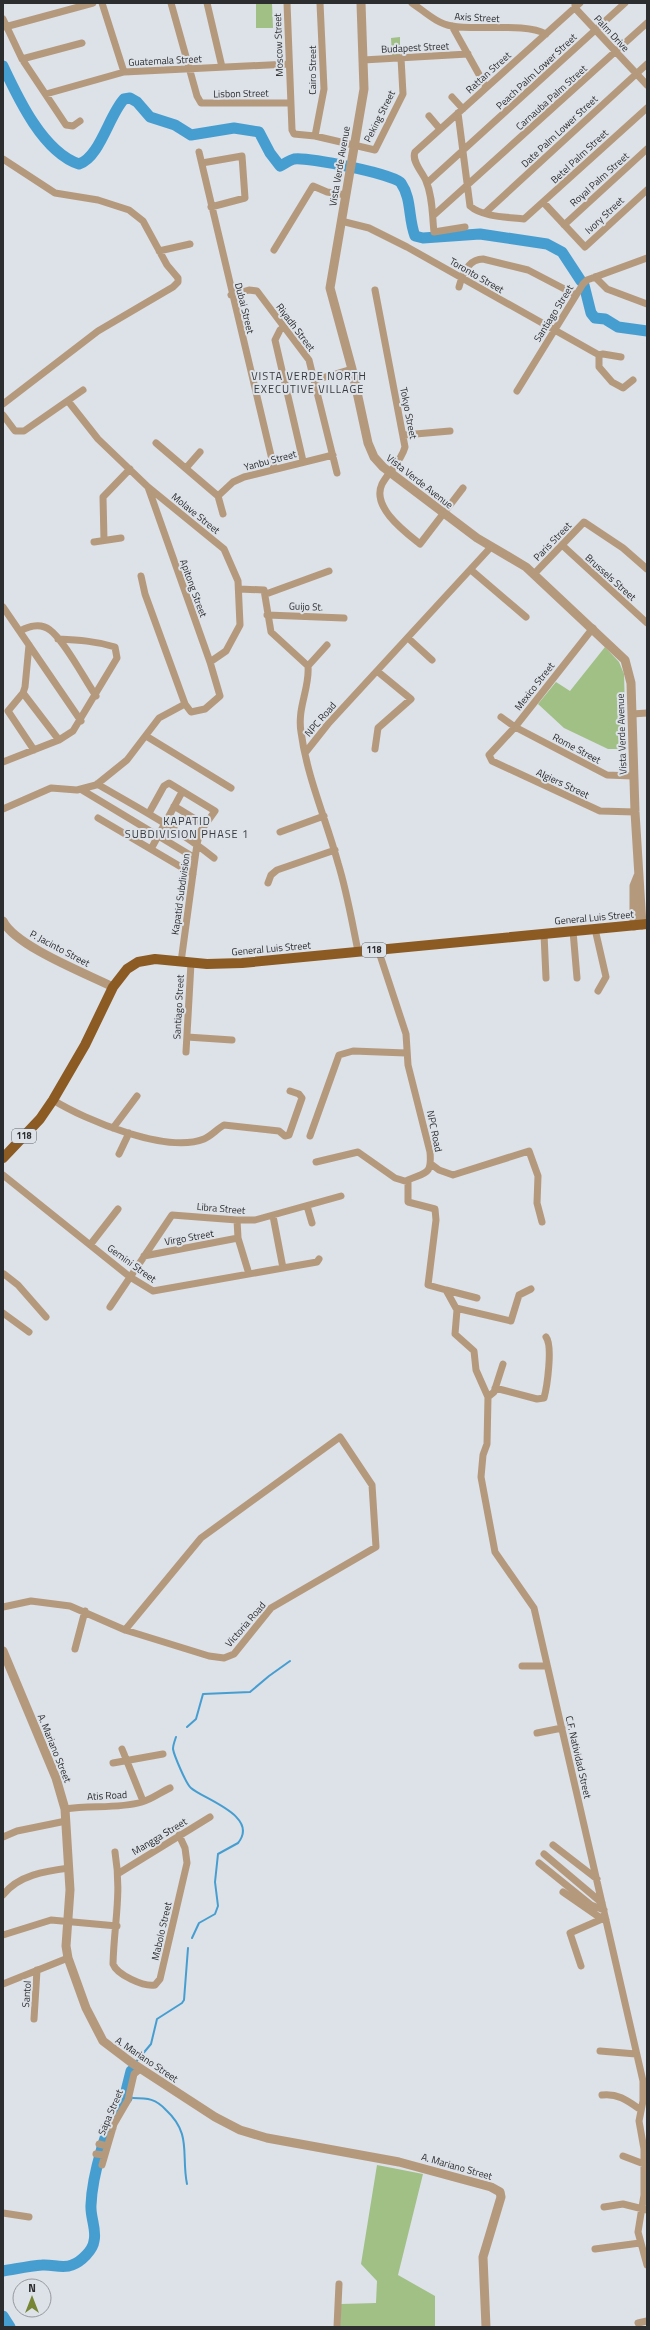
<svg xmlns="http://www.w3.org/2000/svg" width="650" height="2330" viewBox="0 0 650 2330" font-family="'Titillium Web',sans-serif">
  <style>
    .green { fill: #a0c085 }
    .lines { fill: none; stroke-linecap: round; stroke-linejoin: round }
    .stream { stroke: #469ed0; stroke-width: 2 }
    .river { stroke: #469ed0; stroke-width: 11 }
    .minor { stroke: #b4997d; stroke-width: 7 }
    .tertiary { stroke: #b4997d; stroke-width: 9 }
    .primary { stroke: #8b5b23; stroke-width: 10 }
    .labels { text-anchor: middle; stroke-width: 4; stroke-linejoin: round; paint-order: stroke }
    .shield { fill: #dde1e8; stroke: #606366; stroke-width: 1 }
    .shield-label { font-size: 9px; font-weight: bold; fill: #2b2d2f }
    .street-label { font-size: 10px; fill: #2b2d2f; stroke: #dde1e8 }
    .neighbourhood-label { font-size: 11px; letter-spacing: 1px; fill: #363a3f; stroke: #dde1e8 }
  </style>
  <rect width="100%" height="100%" fill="#dde1e8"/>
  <path class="green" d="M256 3H272L273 28H256Z
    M400 37V55L392 56 391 38Z
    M605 647 619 662 624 674 626 749H608L564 728 538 704 556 682 570 691Z
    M377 2165 423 2174 398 2275 435 2296V2327H340L341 2304 376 2303 377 2281 361 2264Z"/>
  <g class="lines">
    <path class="stream" d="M187 1727 196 1719 203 1694 250 1692 269 1676 290 1661
      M176 1737C175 1740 173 1745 173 1749 174 1755 186 1784 191 1788 203 1799 260 1816 238 1843L218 1854 215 1882 218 1906 215 1914 199 1923 192 1938
      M135 2063 151 2044 157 2019 182 2003 184 2000 188 1948
      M133 2098C148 2098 156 2099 166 2110 192 2134 181 2154 187 2184"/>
    <path class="river" d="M3 66C18 98 43 152 79 164 100 157 109 115 124 99L130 98 137 102 150 117 175 125 191 135 234 128 259 132 270 153 280 166C284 164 290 160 294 159 307 157 395 174 401 183 412 199 408 218 415 236L423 238 480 234 547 244 562 252 581 281
      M584 285 591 313 595 318 605 319 618 327 647 331
      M124 2099 131 2071
      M3 2271C16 2269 29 2266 42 2265 52 2264 63 2269 72 2265 81 2262 93 2250 94 2241 97 2230 90 2217 91 2205 92 2178 107 2119 124 2099L127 2098
      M3 2316 10 2327"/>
    <path class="minor" d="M102 3 124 72
      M171 3 197 96 201 103H291
      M207 3 222 67
      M287 3 292 130 294 134 315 136 375 150 403 94 401 58
      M412 3C424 11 437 24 452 26 477 31 525 22 546 34
      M575 3V8L647 85
      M3 19 22 59 66 125 73 126 80 121
      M452 26 486 87
      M5 27 93 3
      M22 59 82 43
      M363 60 468 54
      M46 94 124 72 288 64
      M452 97 463 109
      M458 113 470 206C482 217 508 217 524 219L647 108
      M429 116 440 129
      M315 136 324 89 320 3
      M199 152 274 468
      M3 159 55 193 98 200 129 210 143 221 167 265 178 278V282L173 287 98 331 3 404
      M202 163 242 156 245 198 211 207
      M427 183 625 3
      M543 202 585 247 647 190
      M485 213 647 64
      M434 215 647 23
      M341 221 369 228 407 247 599 355
      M564 225 647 149
      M465 227 434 232C432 215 433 197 426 181 423 173 411 161 415 152L580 3
      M274 250 313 186 327 192 346 195
      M159 251 190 244
      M595 277 607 289 647 304
      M459 287C462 275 468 259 483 259L528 270 576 295
      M375 290 405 447C401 462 389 471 382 484 371 507 405 532 420 544L463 488
      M231 295 249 290 257 291 309 360 337 473
      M284 327 280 330 275 340 303 461
      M599 355V367L612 382 623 388 633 380
      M599 355 603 354 621 357
      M315 380 352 369
      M517 391 583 284 587 280 647 258
      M68 401 98 439 148 487 224 549 238 581 240 625 226 651 210 662
      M3 415 15 431H24L83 390
      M404 435 450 431
      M156 443 218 496 223 514
      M186 468 200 452
      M218 496 233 482 244 477 333 455
      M104 540 103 497 130 469
      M94 542 121 538
      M562 545 647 623
      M471 570 526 617
      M534 574 584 522 623 548 647 569
      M141 576 145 594 185 704 191 712 205 709 220 696 210 662 148 487
      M239 589 264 590 271 632 308 666C310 688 297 707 301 732 307 777 326 819 338 863 347 892 352 922 358 951
      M266 594 329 571
      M3 607 81 721
      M267 615 344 618
      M593 628 515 727 489 755 492 761 600 811 635 812
      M20 631C29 626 41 623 50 630 64 640 85 680 96 696
      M408 638 432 660
      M29 645 25 687 23 693 8 711 34 750
      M308 666 327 645
      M23 693 59 740
      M632 714 647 713
      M501 717 515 727 607 775 633 776
      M146 736 231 788
      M375 749 378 728 411 699 377 671
      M305 753 328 724 491 547
      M3 762 59 740 73 731 117 658 115 647C96 641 78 640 58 639
      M97 784C137 807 178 829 214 858
      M82 790 195 858
      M174 806 205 825
      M3 809 51 788 77 790 96 785 127 760 159 718 185 704
      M149 813 164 786 169 783 215 811 200 832 197 844 181 962
      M98 818 193 874
      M280 832 324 816
      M151 849 182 792
      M268 883 271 875 277 870 335 850
      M595 929 606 977 598 991
      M573 931 577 978
      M544 934 546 978
      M378 949 406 1034 408 1065 430 1152C432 1175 426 1172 408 1180V1202L435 1209 436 1220 428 1285 446 1290 457 1310 455 1334 474 1351 476 1370 488 1397 487 1444 483 1455 481 1477 495 1552 534 1608 643 2081V2101L639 2121 644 2149V2195L638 2232 647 2265
      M187 1037 232 1040
      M186 1052 191 963
      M53 1100C85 1120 167 1154 204 1139 211 1136 217 1129 224 1125L279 1131 285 1136 289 1135 302 1098 299 1094 290 1091
      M113 1128 137 1096
      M310 1136 339 1055 353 1051 406 1053
      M119 1154 129 1133
      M316 1162 358 1152 395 1178 408 1182
      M431 1164 439 1170 453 1175 529 1151 538 1176 537 1203 542 1222
      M3 1175 130 1277 153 1291 317 1262 319 1259
      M307 1206 312 1223
      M273 1216 283 1268
      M237 1220 238 1238 249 1274
      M90 1245 118 1209
      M144 1256 238 1238
      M4 1274 18 1285 46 1317
      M446 1290 477 1298
      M110 1307 172 1215 237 1220H255L341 1196
      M456 1308 511 1321 519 1295 531 1289
      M3 1313 29 1332
      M495 1388 537 1399 544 1398C547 1387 553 1346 546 1337
      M488 1397 494 1392 503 1364
      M3 1607 31 1601 70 1606 125 1630 209 1656 224 1658 234 1654 271 1608 376 1547 372 1485 340 1437 201 1538 125 1630
      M75 1649 85 1611
      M522 1666H547
      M537 1733 562 1728
      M122 1749 143 1801
      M113 1763 163 1754
      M65 1809C91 1805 118 1809 142 1802 152 1799 161 1792 170 1788
      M3 1837 17 1831 66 1821
      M553 1845 597 1879
      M115 1852C122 1894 114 1924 113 1964 117 1975 144 1987 155 1985L160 1979 187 1863 185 1848 179 1835
      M544 1854 602 1903
      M539 1863 591 1905 604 1910
      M119 1873 210 1817
      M563 1892 602 1919
      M3 1895C18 1875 46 1871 69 1868
      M3 1935 51 1920 117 1926
      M581 1966 570 1933 602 1919 606 1920
      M3 1984 68 1958
      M34 2019 37 1970
      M600 2051 636 2054
      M602 2095C618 2093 628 2101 641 2110
      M104 2127 113 2128
      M99 2144 107 2146
      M96 2154 104 2155
      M623 2156 644 2164
      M102 2165 114 2124 128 2100 134 2074 140 2069
      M604 2207 623 2204 647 2210
      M3 2213 29 2217
      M595 2249 640 2243
      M638 2323 647 2321
      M337 2327 339 2284"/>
    <path class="tertiary" d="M361 3 364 89 330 288 352 369 368 443 374 457 383 467 477 538 526 567 625 660 631 683 635 812 642 925
      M3 921C15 946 87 974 113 987
      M634 926V886L638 876
      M3 1651 56 1778 65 1809 70 1890 66 1946 68 1958 86 2008 103 2041 132 2063 215 2117 240 2130 267 2138 399 2162 491 2187 500 2192 501 2197 483 2257 486 2327"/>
    <path class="primary" d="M3 1158 40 1119 53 1100 85 1045 113 987 127 969 138 962 155 959 207 964 242 963 647 924"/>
  </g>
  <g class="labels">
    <g class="shield">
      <rect x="362" y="943" width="24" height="14" rx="3"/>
      <rect x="12" y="1129" width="24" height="14" rx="3"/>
    </g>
    <g class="shield-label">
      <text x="374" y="953">118</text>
      <text x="24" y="1139">118</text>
    </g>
    <g class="street-label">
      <text transform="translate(477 17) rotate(3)" y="4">Axis Street</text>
      <text transform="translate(612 33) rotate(47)" y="4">Palm Drive</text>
      <text transform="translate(278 45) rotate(-92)" y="4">Moscow Street</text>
      <text transform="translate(415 47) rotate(-3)" y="4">Budapest Street</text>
      <text transform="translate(165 60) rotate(-3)" y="4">Guatemala Street</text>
      <text transform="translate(312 70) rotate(-90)" y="4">Cairo Street</text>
      <text transform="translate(536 71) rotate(-43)" y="4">Peach Palm Lower Street</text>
      <text transform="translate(488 72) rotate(-42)" y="4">Rattan Street</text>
      <text transform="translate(241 93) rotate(-1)" y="4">Lisbon Street</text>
      <text transform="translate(551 97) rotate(-42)" y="4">Carnauba Palm Street</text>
      <text transform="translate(379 116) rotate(-63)" y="4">Peking Street</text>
      <text transform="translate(559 131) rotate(-43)" y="4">Date Palm Lower Street</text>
      <text transform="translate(579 156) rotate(-43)" y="4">Betel Palm Street</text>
      <text transform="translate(339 166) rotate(-80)" y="4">Vista Verde Avenue</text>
      <text transform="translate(599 179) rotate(-42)" y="4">Royal Palm Street</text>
      <text transform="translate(604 215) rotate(-43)" y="4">Ivory Street</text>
      <text transform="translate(477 275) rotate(30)" y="4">Toronto Street</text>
      <text transform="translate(245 308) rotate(76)" y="4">Dubai Street</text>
      <text transform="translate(553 313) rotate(-58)" y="4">Santiago Street</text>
      <text transform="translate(296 327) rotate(53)" y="4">Riyadh Street</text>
      <text transform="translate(409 413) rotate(79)" y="4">Tokyo Street</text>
      <text transform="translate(270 460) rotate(-15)" y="4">Yanbu Street</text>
      <text transform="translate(420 481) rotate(38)" y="4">Vista Verde Avenue</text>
      <text transform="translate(196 513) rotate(39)" y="4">Molave Street</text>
      <text transform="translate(552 541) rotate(-46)" y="4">Paris Street</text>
      <text transform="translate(611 577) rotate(42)" y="4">Brussels Street</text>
      <text transform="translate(194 588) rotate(70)" y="4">Apitong Street</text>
      <text transform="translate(306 606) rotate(2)" y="4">Guijo St.</text>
      <text transform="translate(534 686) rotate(-52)" y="4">Mexico Street</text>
      <text transform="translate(320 719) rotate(-49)" y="4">NPC Road</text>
      <text transform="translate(621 734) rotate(-92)" y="4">Vista Verde Avenue</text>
      <text transform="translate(577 748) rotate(28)" y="4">Rome Street</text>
      <text transform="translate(563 783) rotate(25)" y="4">Algiers Street</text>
      <text transform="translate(180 894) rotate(-82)" y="4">Kapatid Subdivision</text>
      <text transform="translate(594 917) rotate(-5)" y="4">General Luis Street</text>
      <text transform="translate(60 948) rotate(28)" y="4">P. Jacinto Street</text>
      <text transform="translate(271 948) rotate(-5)" y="4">General Luis Street</text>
      <text transform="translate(178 1007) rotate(-87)" y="4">Santiago Street</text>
      <text transform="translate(435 1131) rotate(78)" y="4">NPC Road</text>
      <text transform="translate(221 1208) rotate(5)" y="4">Libra Street</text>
      <text transform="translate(189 1237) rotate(-10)" y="4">Virgo Street</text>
      <text transform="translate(132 1263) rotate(36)" y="4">Gemini Street</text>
      <text transform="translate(245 1624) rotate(-49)" y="4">Victoria Road</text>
      <text transform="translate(55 1748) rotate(68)" y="4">A. Mariano Street</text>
      <text transform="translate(579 1757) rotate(77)" y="4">C.F. Natividad Street</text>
      <text transform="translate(107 1795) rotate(-3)" y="4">Atis Road</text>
      <text transform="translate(159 1836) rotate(-31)" y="4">Mangga Street</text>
      <text transform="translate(161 1931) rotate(-77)" y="4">Mabolo Street</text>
      <text transform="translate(26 1994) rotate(-86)" y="4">Santol</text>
      <text transform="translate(147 2059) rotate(34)" y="4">A. Mariano Street</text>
      <text transform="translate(110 2112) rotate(-67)" y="4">Sapa Street</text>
      <text transform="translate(457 2166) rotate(16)" y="4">A. Mariano Street</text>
    </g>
    <g class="neighbourhood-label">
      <text x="309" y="380">VISTA VERDE NORTH<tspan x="309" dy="13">EXECUTIVE VILLAGE</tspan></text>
      <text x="187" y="825">KAPATID<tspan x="187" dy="13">SUBDIVISION PHASE 1</tspan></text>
    </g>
  </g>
  <rect width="650" height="2330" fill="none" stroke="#2b2d2f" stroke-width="8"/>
  <g transform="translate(32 2298)"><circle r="19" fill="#dde1e8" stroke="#96999e"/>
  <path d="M0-3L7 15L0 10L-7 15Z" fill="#768635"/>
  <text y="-6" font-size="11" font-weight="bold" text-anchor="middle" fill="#2b2d2f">N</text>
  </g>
</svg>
